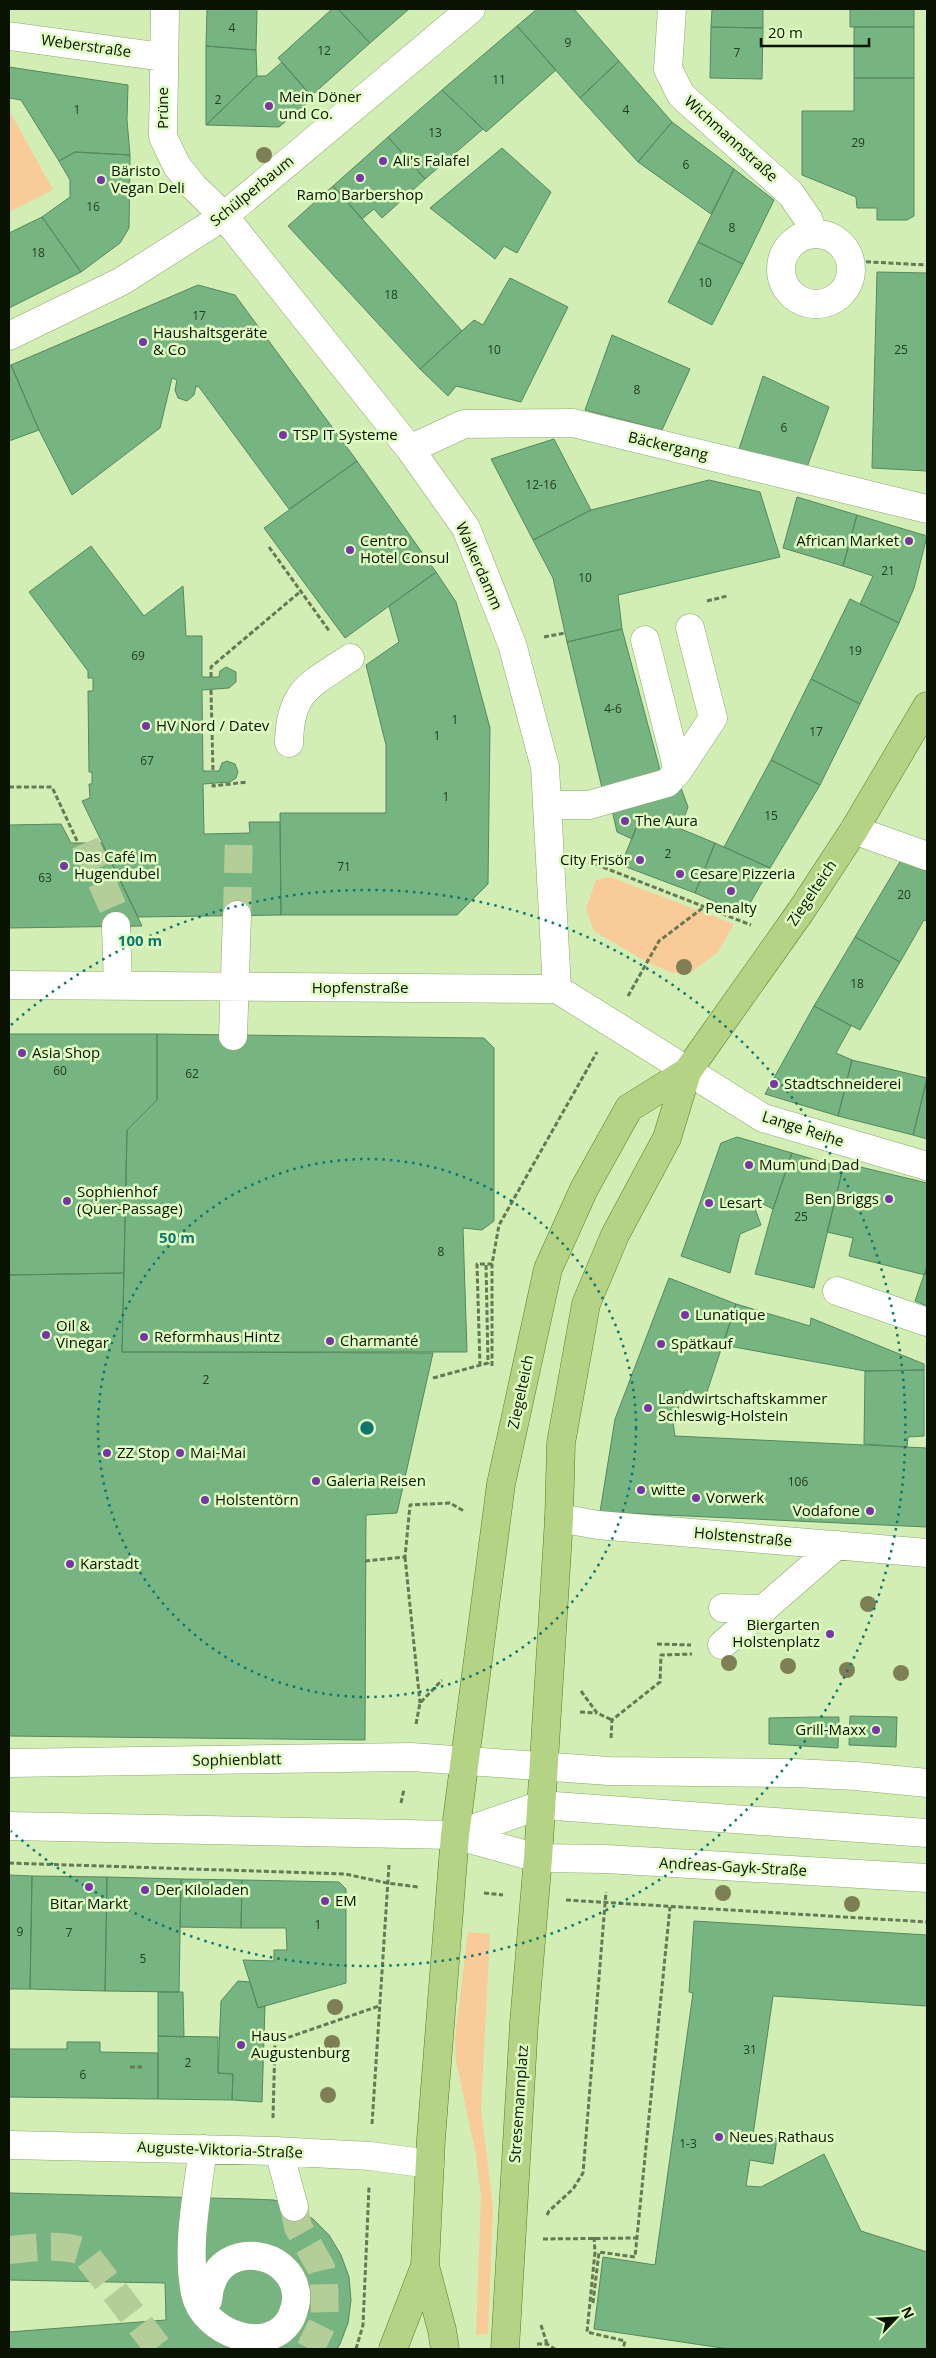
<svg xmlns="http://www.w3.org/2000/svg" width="936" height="2358" viewBox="0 0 936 2358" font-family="'Open Sans',sans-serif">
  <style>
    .green { fill: #f9cb99 }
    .building { fill: #76b581; stroke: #56875e }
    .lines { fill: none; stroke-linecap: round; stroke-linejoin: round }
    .minor-tunnel { stroke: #b4cd99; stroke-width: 28; stroke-dasharray: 28 14; stroke-linecap: butt }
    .minor-casing { stroke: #8da76f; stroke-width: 29 }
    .major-casing { stroke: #587c22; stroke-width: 29 }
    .path { stroke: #677854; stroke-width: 3; stroke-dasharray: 5 2.5; stroke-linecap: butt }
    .minor { stroke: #fff; stroke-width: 28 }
    .major { stroke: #b4d385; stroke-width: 28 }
    .tree { fill: #7f7f56 }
    .ring { fill: none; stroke: #0f766e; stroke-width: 2.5; stroke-dasharray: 2.5 5 }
    .poi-dot { fill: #7934a7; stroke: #dffbc1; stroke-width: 2 }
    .labels { text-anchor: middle; stroke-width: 5; stroke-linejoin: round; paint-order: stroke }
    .number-label { font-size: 12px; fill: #253c21 }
    .street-label { font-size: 15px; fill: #0a1301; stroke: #dffbc1 }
    .poi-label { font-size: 15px; fill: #0a1301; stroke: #dffbc1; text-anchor: start }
    .centre { fill: #0f766e; stroke: #dffbc1; stroke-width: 2.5 }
    .ring-label { font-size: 15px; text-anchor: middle; font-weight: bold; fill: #0f766e; stroke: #dffbc1; stroke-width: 5; stroke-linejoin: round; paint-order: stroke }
  </style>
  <rect width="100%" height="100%" fill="#d2eeb4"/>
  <path class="green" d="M9 110 53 190 9 212Z
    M610 877 734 924 718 952 690 973H673L647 962 594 931 586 909 596 880Z
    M468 1932 490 1934 481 2108 493 2208 488 2334 476 2335 481 2196 475 2150 456 2061 455 2038Z"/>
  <path class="building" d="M207 9H257L256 50 206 46Z
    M332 9H338L370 43 311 96 278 58Z
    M338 9H409L370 43Z
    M537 9H574L619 61 580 98 517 26Z
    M712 9H763V28L711 27Z
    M850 9H914V27H850Z
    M517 26 556 70 486 132 442 90Z
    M711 27 763 28 762 79 710 78Z
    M854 27H914V78H854Z
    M206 46 256 50 257 76 206 125Z
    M619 61 672 122 638 162 580 98Z
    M282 62 313 98 279 127 206 125 257 76H266Z
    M9 67 128 85 127 120 130 155 75 152 59 161 21 100 9 98Z
    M854 78H914V216L907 220H877V208H857L856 197 802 175V111H854Z
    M442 90 483 129 425 179 388 137Z
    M672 122 734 169 711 214 638 162Z
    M388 137 425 179 382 218 374 209 362 219 333 186Z
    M502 148 551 192 517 253 504 246 495 259 430 208Z
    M75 152 130 155 129 228 120 243 81 272 42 217 70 197V180L59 161Z
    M734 169 774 200 743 264 698 242Z
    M333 186 462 331 420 369 288 226Z
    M42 217 81 272 9 308V233Z
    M698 242 743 264 712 325 668 302Z
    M877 272 927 273V471L872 468Z
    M510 278 568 307 521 402 456 386 448 396 420 369 474 320 483 325Z
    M198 285 235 295 357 461 289 509 199 387 196 386 194 395 187 401 178 398 175 390 177 380 172 378 160 428 72 495 39 430 11 365Z
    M612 335 690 369 662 430 585 410Z
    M11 365 39 430 9 441V366Z
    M763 376 829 407 807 467 739 449Z
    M554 439 591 510 533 540 491 459Z
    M357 461 436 572 345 638 264 528Z
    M709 480 760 492 780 557 618 595 622 629 567 642 553 578 533 540 591 510Z
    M797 497 857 515 843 566 783 548Z
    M857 515 927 536 914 588 899 623 860 604 873 576 843 566Z
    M91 546 144 616 183 586 186 636H202V677H219L220 671 226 667 236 672V682L229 688 202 690 203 771H219L222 763 227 761 235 764 238 772 236 778 230 782 203 784 204 834 250 833 249 822H280L281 915 138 917 82 801 90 798 89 784H92V772H89L88 691H93V678H88V671L29 592Z
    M436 572 456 602 490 728 488 884 457 915H281L280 813H386V745L366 665 399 642 389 606Z
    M850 599 899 623 860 704 811 679Z
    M622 629 662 777 603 792 567 642Z
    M811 679 860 704 820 785 771 760Z
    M771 760 820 785 770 868 724 847Z
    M681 788 688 807 680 829 642 813 632 839 617 832 612 810Z
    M642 813 715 843 695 893 621 865Z
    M61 824 71 843H102L142 926 9 928V825Z
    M715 843 770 868 744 914 695 893Z
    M901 860 927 871V921L924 920 900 962 855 937Z
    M855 937 900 962 860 1030 814 1006Z
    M814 1006 851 1026 836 1053 852 1060 838 1116 765 1094Z
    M9 1034H157V1100L127 1130 124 1273 9 1275Z
    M157 1034 484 1038 494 1048V1221L482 1230 463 1228 467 1352H122L127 1130 157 1100Z
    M852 1060 927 1078 913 1135 838 1116Z
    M927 1080V1139L913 1135Z
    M737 1137 792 1153 773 1209 763 1204 755 1209 761 1225 740 1234 730 1273 681 1256 721 1143Z
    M792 1153 843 1168 814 1288 755 1274 773 1209Z
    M844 1163 927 1183V1266L925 1275 849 1256 853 1238 827 1232Z
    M927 1266V1306L915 1301Z
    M124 1273 122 1352 433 1353 397 1513 366 1515 365 1740 9 1736V1275Z
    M669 1278 736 1304 705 1398 685 1390 673 1422 675 1436 927 1448V1527L600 1512 615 1419Z
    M736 1304 810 1326 811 1318 924 1364V1370L865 1371 723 1345Z
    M924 1370V1436L908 1437 907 1447 864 1444 865 1371Z
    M850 1716 897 1717 896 1747 849 1745Z
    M812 1717H839L838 1748 769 1744V1718Z
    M9 1875 32 1876 30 1989H9Z
    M32 1876 107 1877 105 1991 30 1989Z
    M107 1877 181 1879 179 1992 105 1991Z
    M181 1879 242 1880 241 1928 180 1927Z
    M242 1880 339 1882 346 1889V1983L258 2008 243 1960 274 1961V1950H287L286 1928H241Z
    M694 1921 927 1935V2006L773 1996 753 2135 777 2139 773 2164 750 2160 746 2186 761 2187 824 2154 861 2231 927 2252V2349H729L594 2329 603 2257 655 2265 693 1993 689 1992Z
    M238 1981 250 1982 258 2008 265 2006 262 2102 232 2100 233 2074 218 2073 221 2001Z
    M158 1992H183L184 2037 158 2036Z
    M158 2036 218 2037V2073L233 2074 232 2100 158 2099Z
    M67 2042H100V2052L158 2053V2099L9 2097V2049H67Z
    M9 2193 249 2199 274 2200 294 2207 313 2219 329 2235 341 2255 349 2277 351 2300 348 2323 340 2344 337 2349H9V2332L166 2320 165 2283 9 2280Z"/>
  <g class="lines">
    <path class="minor-tunnel" d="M85 843 116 915V926
      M237 915 239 833
      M294 2207 298 2227 321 2268 324 2281 325 2319 310 2349
      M9 2250C33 2248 61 2243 84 2252L159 2349"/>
    <g class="minor-casing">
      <path id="minor" d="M165 9 163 137 177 166 194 187 224 216 410 449 466 528 512 644 545 767 557 989
        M672 9 668 69 681 95 791 194 808 219 813 233
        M9 36 163 57
        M781 269a35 35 0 1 1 70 0a35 35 0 1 1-70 0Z
        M9 336 122 281 224 216 471 9
        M410 449 464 424 573 423 927 509
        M645 640 678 771
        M289 743C290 690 310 685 350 658
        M547 805H589L667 783 678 771 713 718 690 628
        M854 830 927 856
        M116 926 118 986
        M9 985 557 989 763 1118 927 1166
        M233 1036 237 915
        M837 1291 927 1322
        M559 1518 598 1525 927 1553
        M723 1608 764 1609
        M722 1645 837 1545
        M9 1763 411 1757 609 1771 795 1773 856 1776 927 1783
        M9 1826 455 1835 538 1858 606 1859 927 1878
        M455 1835 541 1805 927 1833
        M9 2145 273 2151 370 2156 430 2164
        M203 2149C197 2195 186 2247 195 2293 203 2333 269 2358 291 2318 294 2311 297 2302 296 2293 290 2249 223 2241 211 2285 209 2289 209 2295 208 2300
        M279 2151 294 2207"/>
    </g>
    <g class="major-casing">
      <path id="major" d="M393 2349 425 2266
        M445 2349 442 2330 425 2266 431 2139 455 1835 501 1484 548 1269 584 1189 629 1108 687 1072
        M505 2349 524 2023 538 1858 559 1518 561 1443 586 1304 615 1235 667 1138 687 1072 801 911 854 830 927 706"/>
    </g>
    <path class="path" d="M851 261 927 265
      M269 547 330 632
      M707 601 727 596
      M544 637 565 633
      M211 677V667L301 591
      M211 690 213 771
      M214 784 213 786 247 782
      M9 787H52L78 843
      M582 859 751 925
      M628 996 659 941 704 907
      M480 1366 477 1264H492L499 1225 597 1052
      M492 1366V1264
      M433 1378 488 1363 486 1264
      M405 1557 420 1703
      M365 1561 405 1557 410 1505 450 1503 464 1511
      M657 1644 691 1645
      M581 1691 597 1713 612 1720
      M580 1712 596 1713
      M416 1724 420 1703 442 1680
      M611 1738 612 1720 660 1682 661 1655 692 1654
      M401 1803 404 1789
      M9 1863 345 1874 387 1883 418 1887
      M484 1893 503 1895
      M566 1900 927 1922
      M263 2053H274
      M130 2067H142
      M273 2118 275 2042 379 2006
      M372 2124 389 1865
      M547 2215 549 2211 573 2189 583 2173 606 1892
      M594 2237 595 2252 587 2332 625 2341 623 2349
      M543 2239 637 2238
      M593 2303 599 2252 635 2257 670 1907
      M541 2325 547 2344
      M537 2344H547L555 2349
      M356 2349 363 2325 369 2187"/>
    <use href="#minor" class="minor"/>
    <use href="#major" class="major"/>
  </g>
  <g class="tree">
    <circle cx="264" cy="155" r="8"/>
    <circle cx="684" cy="967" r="8"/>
    <circle cx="868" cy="1604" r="8"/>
    <circle cx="729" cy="1663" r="8"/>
    <circle cx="788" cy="1666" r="8"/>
    <circle cx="847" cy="1670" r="8"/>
    <circle cx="901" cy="1673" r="8"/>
    <circle cx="723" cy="1893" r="8"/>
    <circle cx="852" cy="1904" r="8"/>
    <circle cx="335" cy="2007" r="8"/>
    <circle cx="332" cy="2043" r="8"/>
    <circle cx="328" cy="2095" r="8"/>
  </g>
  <g class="ring">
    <circle cx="367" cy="1428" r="269"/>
    <path d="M11 1025A538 538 0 1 1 11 1831"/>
  </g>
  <g class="poi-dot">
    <circle cx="269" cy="106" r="5"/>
    <circle cx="383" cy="161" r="5"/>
    <circle cx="360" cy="178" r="5"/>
    <circle cx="101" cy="180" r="5"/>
    <circle cx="143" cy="342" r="5"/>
    <circle cx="283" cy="435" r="5"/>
    <circle cx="909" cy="541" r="5"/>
    <circle cx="350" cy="550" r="5"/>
    <circle cx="146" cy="726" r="5"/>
    <circle cx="625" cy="821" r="5"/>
    <circle cx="640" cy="860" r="5"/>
    <circle cx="64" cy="866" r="5"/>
    <circle cx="680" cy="874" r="5"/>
    <circle cx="731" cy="891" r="5"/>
    <circle cx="22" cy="1053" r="5"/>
    <circle cx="774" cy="1084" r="5"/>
    <circle cx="749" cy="1165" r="5"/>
    <circle cx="889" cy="1199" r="5"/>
    <circle cx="67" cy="1201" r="5"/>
    <circle cx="709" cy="1203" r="5"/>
    <circle cx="685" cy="1315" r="5"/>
    <circle cx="46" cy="1335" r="5"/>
    <circle cx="144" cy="1337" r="5"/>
    <circle cx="330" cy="1341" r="5"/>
    <circle cx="661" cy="1344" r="5"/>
    <circle cx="648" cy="1408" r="5"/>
    <circle cx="107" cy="1453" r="5"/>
    <circle cx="180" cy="1453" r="5"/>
    <circle cx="316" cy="1481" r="5"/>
    <circle cx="641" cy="1490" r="5"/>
    <circle cx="696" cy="1498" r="5"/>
    <circle cx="205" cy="1500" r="5"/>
    <circle cx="870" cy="1511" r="5"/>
    <circle cx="70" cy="1564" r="5"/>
    <circle cx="830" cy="1634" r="5"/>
    <circle cx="876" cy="1730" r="5"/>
    <circle cx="89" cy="1887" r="5"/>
    <circle cx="145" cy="1890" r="5"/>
    <circle cx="325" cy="1901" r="5"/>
    <circle cx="241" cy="2045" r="5"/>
    <circle cx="719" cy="2137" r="5"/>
  </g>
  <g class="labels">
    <g class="number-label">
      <text x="232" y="32">4</text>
      <text x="568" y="47">9</text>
      <text x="324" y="55">12</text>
      <text x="737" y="57">7</text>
      <text x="499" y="84">11</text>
      <text x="218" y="104">2</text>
      <text x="77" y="114">1</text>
      <text x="626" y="114">4</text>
      <text x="435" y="137">13</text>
      <text x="858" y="147">29</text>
      <text x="686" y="169">6</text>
      <text x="93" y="211">16</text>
      <text x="732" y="232">8</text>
      <text x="38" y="257">18</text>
      <text x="705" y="287">10</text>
      <text x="391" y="299">18</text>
      <text x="199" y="320">17</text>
      <text x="494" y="354">10</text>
      <text x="901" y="354">25</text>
      <text x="637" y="394">8</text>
      <text x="784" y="432">6</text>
      <text x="541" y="489">12-16</text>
      <text x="888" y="575">21</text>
      <text x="585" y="582">10</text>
      <text x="855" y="655">19</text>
      <text x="138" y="660">69</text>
      <text x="613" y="713">4-6</text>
      <text x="455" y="724">1</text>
      <text x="816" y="736">17</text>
      <text x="437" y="740">1</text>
      <text x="147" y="765">67</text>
      <text x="446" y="801">1</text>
      <text x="771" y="820">15</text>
      <text x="668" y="858">2</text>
      <text x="344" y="871">71</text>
      <text x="45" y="882">63</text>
      <text x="904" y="899">20</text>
      <text x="857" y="988">18</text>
      <text x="60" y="1075">60</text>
      <text x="192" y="1078">62</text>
      <text x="801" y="1221">25</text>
      <text x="441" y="1256">8</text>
      <text x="206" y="1384">2</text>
      <text x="798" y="1486">106</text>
      <text x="318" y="1929">1</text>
      <text x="20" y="1936">9</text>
      <text x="69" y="1937">7</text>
      <text x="143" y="1963">5</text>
      <text x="750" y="2054">31</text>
      <text x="188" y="2067">2</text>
      <text x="83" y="2079">6</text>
      <text x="688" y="2148">1-3</text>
    </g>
    <g class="street-label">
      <text transform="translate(86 46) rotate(8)" y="5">Weberstraße</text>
      <text transform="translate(163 108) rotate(-90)" y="5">Prüne</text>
      <text transform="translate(731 139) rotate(42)" y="5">Wichmannstraße</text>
      <text transform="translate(252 191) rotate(-39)" y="5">Schülperbaum</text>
      <text transform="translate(668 446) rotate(13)" y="5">Bäckergang</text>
      <text transform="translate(479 566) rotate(66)" y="5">Walkerdamm</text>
      <text transform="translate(812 893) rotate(-56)" y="5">Ziegelteich</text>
      <text x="360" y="993">Hopfenstraße</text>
      <text transform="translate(803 1129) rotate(18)" y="5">Lange Reihe</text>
      <text transform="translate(521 1392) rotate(-78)" y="5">Ziegelteich</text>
      <text transform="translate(743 1537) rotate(5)" y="5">Holstenstraße</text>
      <text transform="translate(237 1760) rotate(-1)" y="5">Sophienblatt</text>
      <text transform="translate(733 1867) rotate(3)" y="5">Andreas-Gayk-Straße</text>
      <text transform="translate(519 2104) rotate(-86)" y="5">Stresemannplatz</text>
      <text transform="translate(220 2150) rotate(2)" y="5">Auguste-Viktoria-Straße</text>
    </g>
    <g class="poi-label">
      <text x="279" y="102">Mein Döner<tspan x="279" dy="17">und Co.</tspan></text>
      <text x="393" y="166">Ali's Falafel</text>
      <text x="111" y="176">Bäristo<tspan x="111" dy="17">Vegan Deli</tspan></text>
      <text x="360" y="200" text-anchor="middle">Ramo Barbershop</text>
      <text x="153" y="338">Haushaltsgeräte<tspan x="153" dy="17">&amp; Co</tspan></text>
      <text x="293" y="440">TSP IT Systeme</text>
      <text x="360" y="546">Centro<tspan x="360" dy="17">Hotel Consul</tspan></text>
      <text x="899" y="546" text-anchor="end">African Market</text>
      <text x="156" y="731">HV Nord / Datev</text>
      <text x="635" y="826">The Aura</text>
      <text x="74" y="862">Das Café im<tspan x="74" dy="17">Hugendubel</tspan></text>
      <text x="630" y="865" text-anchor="end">City Frisör</text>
      <text x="690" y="879">Cesare Pizzeria</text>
      <text x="731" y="913" text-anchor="middle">Penalty</text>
      <text x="32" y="1058">Asia Shop</text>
      <text x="784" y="1089">Stadtschneiderei</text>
      <text x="759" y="1170">Mum und Dad</text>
      <text x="77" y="1197">Sophienhof<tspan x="77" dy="17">(Quer-Passage)</tspan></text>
      <text x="879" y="1204" text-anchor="end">Ben Briggs</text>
      <text x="719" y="1208">Lesart</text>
      <text x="695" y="1320">Lunatique</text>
      <text x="56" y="1331">Oil &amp;<tspan x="56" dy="17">Vinegar</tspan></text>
      <text x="154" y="1342">Reformhaus Hintz</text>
      <text x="340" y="1346">Charmanté</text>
      <text x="671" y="1349">Spätkauf</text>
      <text x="658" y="1404">Landwirtschaftskammer<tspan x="658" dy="17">Schleswig-Holstein</tspan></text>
      <text x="117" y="1458">ZZ Stop</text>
      <text x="190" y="1458">Mai-Mai</text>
      <text x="326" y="1486">Galeria Reisen</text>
      <text x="651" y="1495">witte</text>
      <text x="706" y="1503">Vorwerk</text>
      <text x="215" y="1505">Holstentörn</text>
      <text x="860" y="1516" text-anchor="end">Vodafone</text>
      <text x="80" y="1569">Karstadt</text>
      <text x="820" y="1630" text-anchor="end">Biergarten<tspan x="820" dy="17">Holstenplatz</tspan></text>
      <text x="866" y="1735" text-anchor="end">Grill-Maxx</text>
      <text x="155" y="1895">Der Kiloladen</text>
      <text x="335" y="1906">EM</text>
      <text x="89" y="1909" text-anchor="middle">Bitar Markt</text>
      <text x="251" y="2041">Haus<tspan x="251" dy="17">Augustenburg</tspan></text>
      <text x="729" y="2142">Neues Rathaus</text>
    </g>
  </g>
  <circle cx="367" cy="1428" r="8" class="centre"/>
  <g class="ring-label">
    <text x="140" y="946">100 m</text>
    <text x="177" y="1243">50 m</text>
  </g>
  <rect width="936" height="2358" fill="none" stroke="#0a1301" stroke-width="20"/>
  <g transform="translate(896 2318) rotate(65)" stroke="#dffbc1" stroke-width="4" paint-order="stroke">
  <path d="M0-4L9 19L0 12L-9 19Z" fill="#0a1301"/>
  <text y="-8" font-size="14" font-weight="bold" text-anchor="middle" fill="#0a1301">N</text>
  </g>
  <path d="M761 38v8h108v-8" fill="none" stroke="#0a1301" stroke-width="2.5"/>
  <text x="768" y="38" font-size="15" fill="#0a1301" stroke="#dffbc1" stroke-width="4" paint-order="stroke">20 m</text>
</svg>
